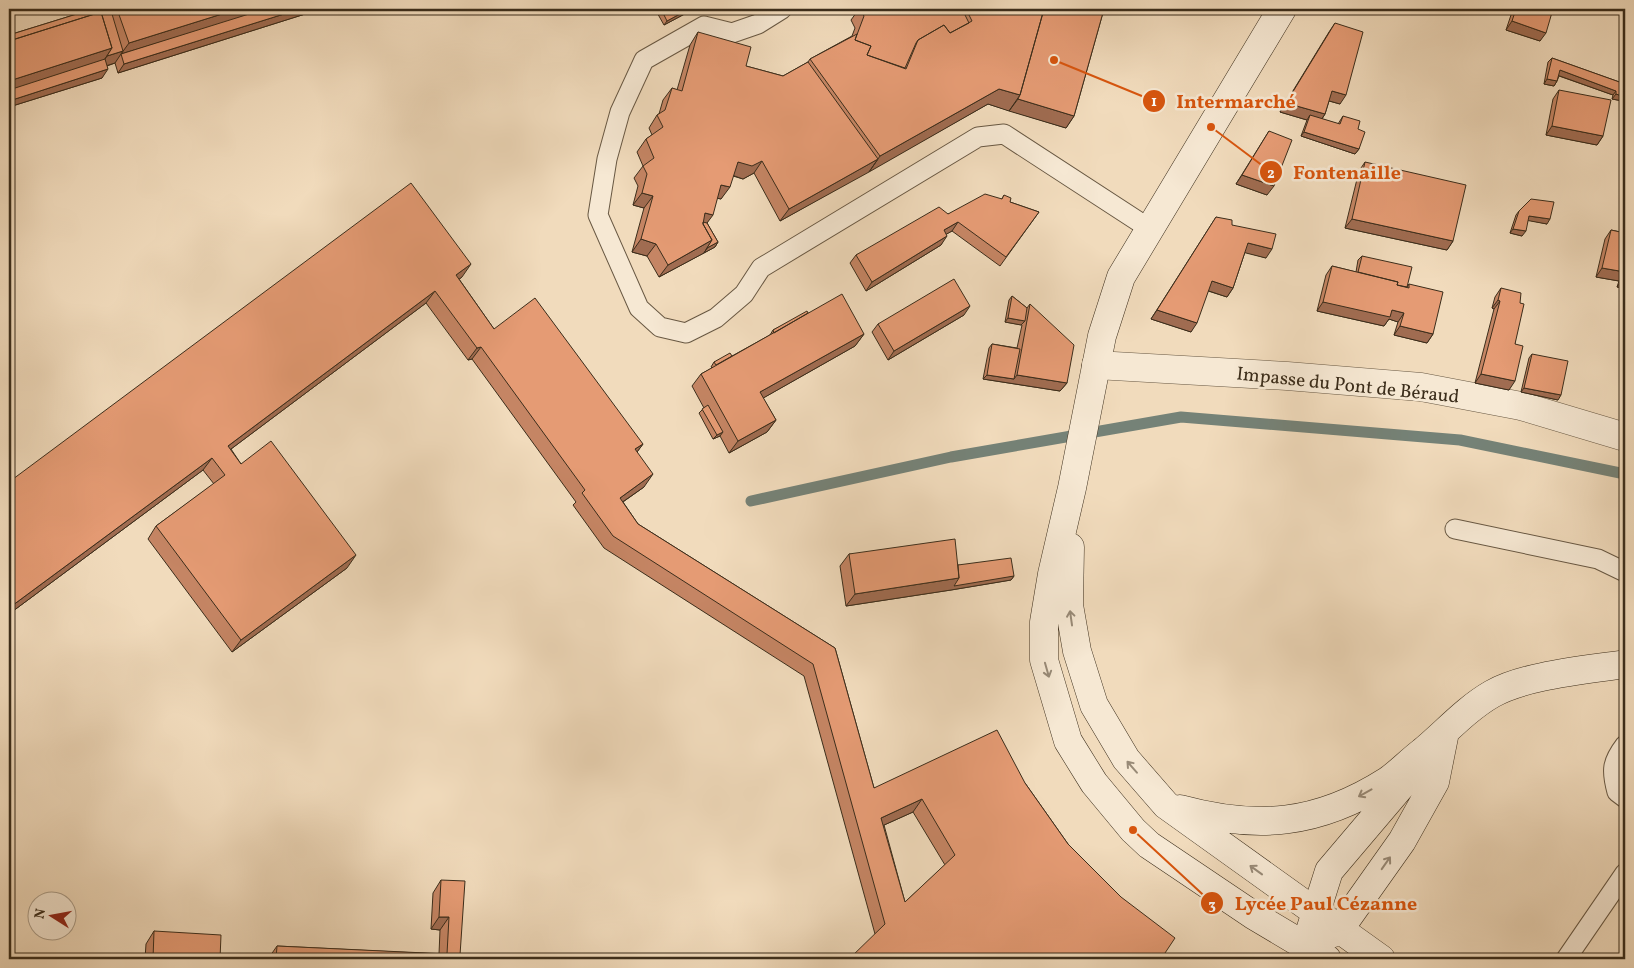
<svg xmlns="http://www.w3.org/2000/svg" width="1634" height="968" viewBox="0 0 1634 968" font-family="Vollkorn,serif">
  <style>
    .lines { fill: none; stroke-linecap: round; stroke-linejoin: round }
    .stream { stroke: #758277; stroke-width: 11 }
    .service-casing { stroke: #685843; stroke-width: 21 }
    .minor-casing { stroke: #685843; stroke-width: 29 }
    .secondary-casing { stroke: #3b2d1b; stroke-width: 29 }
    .service { stroke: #f6e8d3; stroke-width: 19 }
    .minor { stroke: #f6e8d3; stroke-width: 28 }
    .secondary { stroke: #f6e8d3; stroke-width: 28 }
    .wall { fill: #c58564; stroke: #3b2d1b; fill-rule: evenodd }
    .shaded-wall { fill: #a06c51; stroke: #3b2d1b }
    .building { fill: #e59b74; stroke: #3b2d1b; fill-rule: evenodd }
    .oneway { stroke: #988a77 }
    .labels { text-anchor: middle; stroke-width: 5; stroke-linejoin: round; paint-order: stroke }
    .street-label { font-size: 19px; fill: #3b2d1b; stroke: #f6e8d3 }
    .leader { fill: none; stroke: #d7550e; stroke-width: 2 }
    .callout-dot { fill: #d7550e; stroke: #f6e8d3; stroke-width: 2 }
    .mark-label { font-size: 15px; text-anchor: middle; font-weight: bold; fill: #fff }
    .callout-label { font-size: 20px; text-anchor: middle; font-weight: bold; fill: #d7550e; stroke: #f6e8d3; stroke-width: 5; stroke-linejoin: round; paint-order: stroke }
  </style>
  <rect width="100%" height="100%" fill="#f1dbbc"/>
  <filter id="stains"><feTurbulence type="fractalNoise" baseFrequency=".004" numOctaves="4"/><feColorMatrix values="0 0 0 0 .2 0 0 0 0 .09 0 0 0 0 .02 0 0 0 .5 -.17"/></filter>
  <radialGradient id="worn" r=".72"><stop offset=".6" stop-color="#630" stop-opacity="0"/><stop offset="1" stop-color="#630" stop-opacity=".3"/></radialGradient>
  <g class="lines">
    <path class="stream" d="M751 501 951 457 1181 417 1460 440 1625 474"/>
    <g class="service-casing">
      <path id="service" d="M782 9 758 24 732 33 704 26 644 60 620 112 607 159 598 215 639 308 660 327 686 333 716 318 744 294 761 268 978 137 1004 134 1150 229
        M1455 529 1598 559 1625 572
        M1625 745C1612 762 1611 770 1617 792L1625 798
        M1566 959 1625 873"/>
    </g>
    <g class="minor-casing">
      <path id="minor" d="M1096 365 1287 376 1421 387 1521 406 1625 437"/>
    </g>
    <g class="secondary-casing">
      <path id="secondary" d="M1282 9 1121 277 1102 336 1072 488 1052 574 1044 622V660L1068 741 1094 783 1133 830 1149 845 1253 915 1327 959
        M1070 547 1069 605 1077 651 1094 705 1126 759 1166 805 1381 959
        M1180 809C1257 830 1318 825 1387 781 1399 773 1410 761 1422 752 1445 733 1466 709 1492 694 1525 675 1587 670 1625 664
        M1310 931 1329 871 1413 772
        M1322 938 1339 930 1402 841 1435 782 1445 732"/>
    </g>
    <use href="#service" class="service"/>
    <use href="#minor" class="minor"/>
    <use href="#secondary" class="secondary"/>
  </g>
  <path class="wall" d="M93 9H321L118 73 115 63 107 66 102 78 9 107V35Z
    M655 9H694L664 25Z
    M859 9H1104L1074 116 1066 128 988 104 780 221 754 173 743 179 733 176 721 199 717 198 707 223 718 242 715 247 659 277 647 256 632 252 644 208 633 205 638 186 634 178 643 166 637 152 646 139 652 135 649 128 657 115 659 114 663 100 672 88 677 90 690 45 698 32 746 66 783 76 808 62 810 59 852 36 855 28 851 20Z
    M1513 9H1553L1540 41 1506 30Z
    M1335 23 1340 104 1329 101 1325 114 1322 119 1338 124 1343 116 1358 129 1359 149 1355 154 1301 136 1307 120 1280 112 1329 32Z
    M1552 58 1625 84V99L1623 101 1612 99 1613 95 1559 76 1557 81 1554 86 1544 84 1548 62Z
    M1559 90 1603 136 1597 145 1546 135 1553 99Z
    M1269 131 1267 195 1236 184Z
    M1365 162 1453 241 1447 250 1345 228 1359 171Z
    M1004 195 1010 202 1039 212 1000 266 952 231 946 234 941 245 866 291 850 263 856 255 948 214 1002 199Z
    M1519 211 1547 224 1528 220 1522 236 1510 233 1516 215Z
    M1216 217 1232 225 1266 258 1245 252 1233 288 1227 297 1208 291 1191 332 1151 319Z
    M1611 230 1625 233V288L1617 287 1619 281 1596 277 1605 239Z
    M1362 256 1407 287 1409 284 1433 334 1427 343 1394 335 1398 322 1389 319 1384 326 1317 311 1326 275 1332 266 1356 272 1358 260Z
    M462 277 459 279 494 329 643 444 637 452 644 487 623 502 638 524 835 648 874 788 1025 783 1068 844 875 934 804 676 604 548 573 505 576 502 472 359 468 360 426 303 231 449 241 464 347 568 232 652 148 539 156 526 214 484 203 470 9 614V482ZM913 812 945 865 905 902 884 825Z
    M1501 288 1520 303 1509 390 1475 383 1494 309 1492 308 1495 297Z
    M1012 296 1027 308 1030 304 1067 383 1060 391 983 379 989 348 992 344 1017 348 1022 325 1005 322 1009 300Z
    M808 313 864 334 855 346 763 398 776 420 767 432 729 453 720 436 713 439 699 413 704 408 692 386 701 374 712 368 711 367 714 362 732 356 770 335 773 330Z
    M964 315 888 360 872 332 878 324Z
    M1532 354 1558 400 1521 392 1529 358Z
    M849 554 958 565 1014 576 1011 580 951 590 846 606 840 566Z
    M441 880 460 955 558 959H268L277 946 439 954 440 930 431 929 433 893Z
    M154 931 220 959H145L146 944Z"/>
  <path class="shaded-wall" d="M238 9H270L121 54 129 43Z
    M300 9H321L118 73 124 64Z
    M689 9H694L664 25 667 21Z
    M1512 21 1546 33 1540 41 1506 30Z
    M112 48 99 68 9 96V81Z
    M123 51 115 63 99 68 107 56Z
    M108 69 102 78 9 107V101Z
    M1560 70 1616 91 1613 95 1557 75Z
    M1547 79 1557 81 1554 86 1544 84Z
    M999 89 1020 95 1009 111 988 104 869 172 880 156Z
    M1332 91 1346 95 1340 104 1326 100Z
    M1616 94 1625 97V99L1623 101 1612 99Z
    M1018 99 1074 116 1066 128 1009 111Z
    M1286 103 1325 114 1319 123 1310 115 1307 120 1280 112Z
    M1552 126 1603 136 1597 145 1546 135Z
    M1304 132 1359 149 1355 154 1301 136Z
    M878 159 869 172 780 221 789 209Z
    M762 161 754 173 743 179 729 174 738 162Z
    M1242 175 1274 186 1267 195 1236 184Z
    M721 185 730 187 721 199 712 197Z
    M642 193 653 196 644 208 633 205Z
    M705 213 713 215 704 227 699 226Z
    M1529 216 1550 219 1547 224 1525 220Z
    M1352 219 1453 241 1447 250 1345 228Z
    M958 222 952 231 938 239 944 230Z
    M1513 229 1526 231 1522 236 1510 233Z
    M947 236 941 245 866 291 872 282Z
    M641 239 656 244 647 256 632 252Z
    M712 240 704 253 659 277 668 265Z
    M718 242 715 247 704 253 707 248Z
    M1248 243 1272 249 1266 258 1242 252Z
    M471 264 462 277 447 288 456 275Z
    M1602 268 1625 272 1619 281 1596 277Z
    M1623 278H1625V288L1617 287Z
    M1212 281 1233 288 1227 297 1206 290Z
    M435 291 426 303 219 458 228 446Z
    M1498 300 1500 301 1494 309 1492 308Z
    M1323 302 1392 310 1404 313 1398 322 1389 319 1384 326 1317 311Z
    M970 306 964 315 888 360 894 351Z
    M1157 310 1197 323 1191 332 1151 319Z
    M1008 318 1025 321 1021 325 1005 322Z
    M1400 326 1433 334 1427 343 1394 335Z
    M864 334 855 346 751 405 760 392Z
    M481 347 472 359 468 360 477 348Z
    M1481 374 1515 381 1509 390 1475 383Z
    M987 375 1014 379 1017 375 1067 383 1060 391 983 379Z
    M1524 388 1561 395 1558 400 1521 392Z
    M776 420 767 432 729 453 738 441Z
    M723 432 720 436 713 439 717 435Z
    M643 444 634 456 635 449Z
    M212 458 203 470 9 614V608Z
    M653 474 644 487 611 510 620 498Z
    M356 555 347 568 232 652 241 640Z
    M1014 576 1011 580 951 590 846 606 855 594 959 578Z
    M922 799 913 812 873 830 881 818Z
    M439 917H449L440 930 431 929Z"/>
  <path class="building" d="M93 9H115L112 14 123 51 107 56 112 48 101 12 9 41V35Z
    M117 9H238L129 43Z
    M265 9H300L124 64 121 54Z
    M670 9H689L667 21 663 13Z
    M860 9H962L969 23 950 33 944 25 918 40 916 43 905 68 867 55 871 46 855 40 864 16Z
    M966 9H1044L1020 95 999 89 880 156 810 59 857 34 855 40 871 46 867 55 906 69 918 40 944 25 950 33 972 21Z
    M1044 9H1104L1074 116 1018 99 1020 95Z
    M1516 9H1553L1546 33 1512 21Z
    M101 12 112 48 9 81V41Z
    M1335 23 1363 32 1346 95 1332 91 1325 114 1286 103Z
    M698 32 751 47 746 66 783 76 808 62 878 159 789 209 762 161 752 166 738 162 730 187 721 185 713 215 705 213 703 224 712 240 668 265 656 244 641 239 653 196 642 193 647 174 643 166 654 158 646 139 663 127 657 115 665 110 672 88 682 91Z
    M1552 58 1625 84V97L1616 94V91L1560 70 1557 81 1547 79Z
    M105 59 108 69 9 101V90Z
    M1559 90 1611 100 1603 136 1552 126Z
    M1310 115 1340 124 1343 116 1360 121 1358 129 1365 132 1359 149 1304 132Z
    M1269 131 1292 140 1274 186 1242 175Z
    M1365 162 1466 185 1453 241 1352 219Z
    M411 183 471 264 456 275 494 329 535 298 643 444 635 449 653 474 620 498 638 524 835 648 874 788 997 730 1025 783 1068 844 1121 897 1175 938 1161 959H849L885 924 813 664 613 536 582 493 585 490 481 347 477 348 435 291 228 446 241 464 271 441 356 555 241 640 156 526 225 475 212 458 9 608V482ZM922 799 955 855 905 902 881 818Z
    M985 194 1002 199 1004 195 1011 198 1010 202 1039 212 1006 257 958 222 944 230 947 236 872 282 856 255 939 207 948 214Z
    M1531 199 1554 202 1550 219 1529 216 1526 231 1513 229 1519 211Z
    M1216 217 1232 220V225L1276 234 1272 249 1248 243 1233 288 1212 281 1197 323 1157 310Z
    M703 222 707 223 718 242 707 248 712 240 703 224Z
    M1611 230 1625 233V278H1623L1625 272 1602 268Z
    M1362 256 1412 267 1407 287 1397 285 1398 282 1358 272Z
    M1332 266 1398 282 1397 285 1409 288V284L1443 292 1433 334 1400 326 1404 313 1392 310 1390 317 1323 302Z
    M954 279 970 306 894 351 878 324Z
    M1501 288 1521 293 1520 303 1524 304 1515 344 1523 346 1515 381 1481 374 1500 301 1498 300Z
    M842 294 864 334 760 392 776 420 738 441 701 374Z
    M1012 296 1027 308 1025 321 1008 318Z
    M1030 304 1074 345 1067 383 1017 375Z
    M807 311 808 313 774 333 773 330Z
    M992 344 1020 349 1014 379 987 375Z
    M730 353 732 356 716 365 714 362Z
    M1532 354 1568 361 1561 395 1524 388Z
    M708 405 723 432 717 435 702 409Z
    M955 539 959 578 855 594 849 554Z
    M1011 558 1014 576 954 586 959 578 958 565Z
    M441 880 465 881 460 955 558 959H276L277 946 447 954 449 917H439Z
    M154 931 221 935 220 959H153Z"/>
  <defs><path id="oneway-shaft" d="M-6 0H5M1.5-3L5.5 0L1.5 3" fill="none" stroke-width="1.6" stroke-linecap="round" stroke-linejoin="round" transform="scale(1.25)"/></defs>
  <g class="oneway">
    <use href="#oneway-shaft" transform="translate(1071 618) rotate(-98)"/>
    <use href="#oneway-shaft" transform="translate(1047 670) rotate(74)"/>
    <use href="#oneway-shaft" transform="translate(1132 767) rotate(-131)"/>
    <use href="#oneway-shaft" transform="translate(1365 793) rotate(151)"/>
    <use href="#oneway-shaft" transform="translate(1386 863) rotate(-55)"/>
    <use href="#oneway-shaft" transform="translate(1256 870) rotate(-144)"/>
  </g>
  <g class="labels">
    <g class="street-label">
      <text transform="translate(1348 384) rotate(6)" y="7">Impasse du Pont de Béraud</text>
    </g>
  </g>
  <path class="leader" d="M1054 60L1154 101M1211 127L1271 172M1133 830L1212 903"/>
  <g class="callout-dot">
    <circle cx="1054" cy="60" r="5"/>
    <circle cx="1211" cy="127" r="5"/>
    <circle cx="1133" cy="830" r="5"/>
    <circle cx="1154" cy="101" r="12"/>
    <circle cx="1271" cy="172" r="12"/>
    <circle cx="1212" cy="903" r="12"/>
  </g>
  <g class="mark-label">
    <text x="1154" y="106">1</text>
    <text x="1271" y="178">2</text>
    <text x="1212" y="909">3</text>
  </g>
  <g class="callout-label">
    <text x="1236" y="108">Intermarché</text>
    <text x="1347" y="179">Fontenaille</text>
    <text x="1326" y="910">Lycée Paul Cézanne</text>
  </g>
  <rect width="1634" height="968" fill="none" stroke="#f1dbbc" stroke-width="30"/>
  <rect x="10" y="10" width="1614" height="948" fill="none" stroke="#3b2d1b" stroke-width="2.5"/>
  <rect x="15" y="15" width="1604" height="938" fill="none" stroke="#3b2d1b"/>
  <g transform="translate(52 916) rotate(281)"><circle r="24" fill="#f6e8d3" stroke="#ab9d89"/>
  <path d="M0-4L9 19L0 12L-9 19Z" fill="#8f2418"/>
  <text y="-8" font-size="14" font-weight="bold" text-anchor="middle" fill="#3b2d1b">N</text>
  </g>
  <rect width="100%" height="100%" filter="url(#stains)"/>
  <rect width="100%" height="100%" fill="url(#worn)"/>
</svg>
